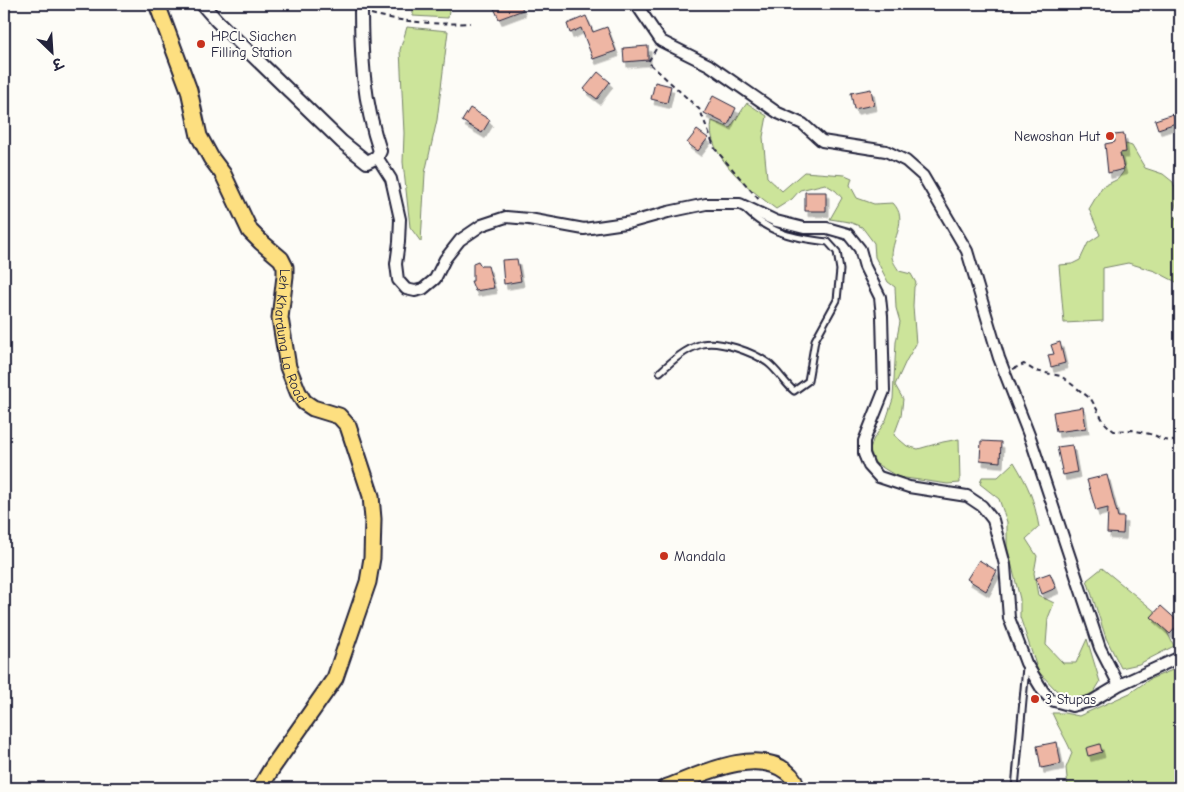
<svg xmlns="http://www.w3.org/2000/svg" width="1184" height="792" viewBox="0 0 1184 792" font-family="'Comic Neue','Playpen Sans Deva',sans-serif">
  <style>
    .green { fill: #cce49a; stroke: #77836a }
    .building { fill: #eeb6a4; stroke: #22223b; filter: url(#shadow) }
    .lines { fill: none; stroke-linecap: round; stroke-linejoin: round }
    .service-casing { stroke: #22223b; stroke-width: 9 }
    .minor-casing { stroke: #22223b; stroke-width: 14 }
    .tertiary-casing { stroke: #22223b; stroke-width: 16 }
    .primary-casing { stroke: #22223b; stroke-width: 19 }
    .path { stroke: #22223b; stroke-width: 2; stroke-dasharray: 5 4; stroke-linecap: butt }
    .service { stroke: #fdfcf7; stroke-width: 5 }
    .minor { stroke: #fdfcf7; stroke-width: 10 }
    .tertiary { stroke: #fdfcf7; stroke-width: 12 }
    .primary { stroke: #fddf80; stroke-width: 15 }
    .poi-dot { fill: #c8321e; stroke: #fdfcf7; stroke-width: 2 }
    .labels { text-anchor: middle; stroke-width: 4; stroke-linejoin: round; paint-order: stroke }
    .poi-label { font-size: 14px; fill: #22223b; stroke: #fdfcf7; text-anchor: start }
    .street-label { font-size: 14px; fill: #22223b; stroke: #fdfcf7 }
  </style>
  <defs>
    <filter id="shadow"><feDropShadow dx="3" dy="5.5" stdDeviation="0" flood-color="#0004"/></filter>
  </defs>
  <rect width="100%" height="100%" fill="#fdfcf7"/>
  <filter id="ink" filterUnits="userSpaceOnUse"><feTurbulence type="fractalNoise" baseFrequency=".02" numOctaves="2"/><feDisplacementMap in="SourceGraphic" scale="10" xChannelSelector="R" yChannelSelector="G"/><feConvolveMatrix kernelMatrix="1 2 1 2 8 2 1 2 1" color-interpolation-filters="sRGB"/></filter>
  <g filter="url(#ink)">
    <path class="green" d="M413 4H450L448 18 413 16Z
      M407 27 448 31 437 120 425 173 421 242 410 227 403 162 404 133 400 50Z
      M747 103 767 116 763 137 767 177 782 191 804 172 845 175 852 178 850 185 857 198 874 204 893 203C909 220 892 237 892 256 892 261 896 266 899 271L911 274 916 283 914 287 913 306 916 344 906 361 895 385 903 399 901 416 894 435 907 446 918 449 943 442 959 439 960 483 948 484 898 477 875 463 870 450 873 440 886 420 893 399 896 342 900 322 896 308 895 287 888 282 875 257 874 243 862 227 849 222 830 219 842 198 836 191 825 184 800 190 792 199 776 209C752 191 704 155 712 121L730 128Z
      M1126 144 1132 146 1145 168 1163 174 1173 182 1177 195 1174 214 1180 226V284L1155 271 1128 263 1103 268V321L1064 323 1059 265 1072 264 1080 260 1088 243 1100 235 1089 209 1102 187 1118 179 1124 171 1115 158 1117 150Z
      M1014 462C1029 487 1034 499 1039 527L1026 539 1037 556 1034 573 1038 595 1054 603 1048 618 1046 645 1063 663H1076L1087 639 1100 682 1094 692 1081 699 1069 697 1056 690 1038 671 1020 617V599L1007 546V522L999 499 980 484 982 477H998Z
      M1102 568 1158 614 1174 646 1139 664 1121 668 1106 638 1087 580Z
      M1180 667V788H1068L1066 768 1072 753C1066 739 1058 727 1052 713H1064L1079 716 1130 693 1150 679Z"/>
    <path class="building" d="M501 4H520L523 10 499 19 494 8Z
      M586 16 593 32 607 27 616 51 593 59 581 28 570 33 567 24Z
      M648 46V60L624 62 623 48Z
      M598 72 610 82 597 99 584 89Z
      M655 82 671 86 667 103 651 99Z
      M871 89 874 105 854 109 851 93Z
      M713 96 736 108 728 125 704 113Z
      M470 108 490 120 482 133 462 121Z
      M1173 114 1176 123 1158 129 1155 120Z
      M697 130 708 138 698 151 687 143Z
      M1124 134 1126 152 1120 153 1124 169 1108 173 1105 144 1115 142 1114 135Z
      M805 192H826V211H805Z
      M517 259 521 281 504 284 502 260Z
      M478 261 481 266H488L494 288 475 291 471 281H473V263Z
      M1060 342 1065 363 1051 367 1048 355 1054 354 1051 345Z
      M1083 407 1086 428 1056 432 1053 412Z
      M981 441 1001 442 1000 462 980 460Z
      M1072 445 1077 472 1063 475 1057 447Z
      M1107 475 1118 517H1124L1123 534 1107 533 1108 508 1096 511 1087 480Z
      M979 560 997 571 986 591 967 579Z
      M1050 573 1056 588 1042 594 1036 578Z
      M1161 606 1180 623 1170 634 1151 617Z
      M1057 742 1061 764 1041 768 1037 746Z
      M1100 744 1102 752 1088 756 1086 748Z"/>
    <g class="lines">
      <g class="service-casing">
        <path id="service" d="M660 372C672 361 685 349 702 344 720 340 753 352 768 363 777 370 785 383 794 391L808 381 815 340 837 300 840 270 837 252 828 242C795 238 770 234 746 210
          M1015 788 1026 667"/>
      </g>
      <g class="minor-casing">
        <path id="minor" d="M636 4 661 41 709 65 778 113 803 124 822 141 886 151 906 161 923 176 967 251 999 358 1031 440 1100 648 1119 685
          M377 157 391 179 400 219 399 242 396 264 398 280 406 289 415 291 423 289 435 279 445 259 460 240 482 225 506 217 529 219 584 229 632 222 668 212 706 204H740L776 221 804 228H827L848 234 860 249 865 267 880 297 882 316 884 391 864 441V454L869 466 879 477 909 487 967 496 982 506 993 520 1005 565 1009 618 1026 663 1043 691 1051 700 1072 706 1092 701 1119 685 1180 657"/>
      </g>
      <g class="tertiary-casing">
        <path id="tertiary" d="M202 4 217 21 342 142 367 162 377 157 380 151C363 100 361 57 361 4"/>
      </g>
      <g class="primary-casing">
        <g id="primary">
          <path id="s1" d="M157 4 189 90 199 136 211 158 223 174 250 231 261 242 281 259 285 267V276L280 318 288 367 298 392 304 402 313 408 339 416 348 426 371 496 373 519 372 558 368 582 335 678 272 768 260 788"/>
          <path d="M665 788C698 776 755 746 787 772 792 776 796 782 795 788"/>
        </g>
      </g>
      <path class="path" d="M371 14C403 22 437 25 470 23
        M656 49 648 62 700 110 715 149 761 202
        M1013 369 1024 364 1035 371 1061 376 1091 399 1104 422 1110 428 1114 431 1132 430 1154 435 1164 440 1174 441 1180 457"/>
      <use href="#service" class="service"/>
      <use href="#minor" class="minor"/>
      <use href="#tertiary" class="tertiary"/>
      <use href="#primary" class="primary"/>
    </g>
  </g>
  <g class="poi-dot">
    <circle cx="201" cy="44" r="5"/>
    <circle cx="1110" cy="136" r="5"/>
    <circle cx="664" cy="556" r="5"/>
    <circle cx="1035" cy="699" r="5"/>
  </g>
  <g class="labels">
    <g class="poi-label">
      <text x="211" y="41">HPCL Siachen<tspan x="211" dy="16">Filling Station</tspan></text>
      <text x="1100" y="141" text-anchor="end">Newoshan Hut</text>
      <text x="674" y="561">Mandala</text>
      <text x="1045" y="704">3 Stupas</text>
    </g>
    <g class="street-label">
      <text dy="5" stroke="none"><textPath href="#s1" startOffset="368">Leh Khardung La Road</textPath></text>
    </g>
  </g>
  <rect width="1184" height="792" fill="none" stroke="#fdfcf7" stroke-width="20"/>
  <rect x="10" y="10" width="1164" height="772" fill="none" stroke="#22223b" stroke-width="2" filter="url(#ink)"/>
  <g transform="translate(52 52) rotate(155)" stroke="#fdfcf7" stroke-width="4" paint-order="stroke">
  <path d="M0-4L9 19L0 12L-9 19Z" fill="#22223b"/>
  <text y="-8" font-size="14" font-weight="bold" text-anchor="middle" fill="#22223b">उ</text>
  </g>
</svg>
